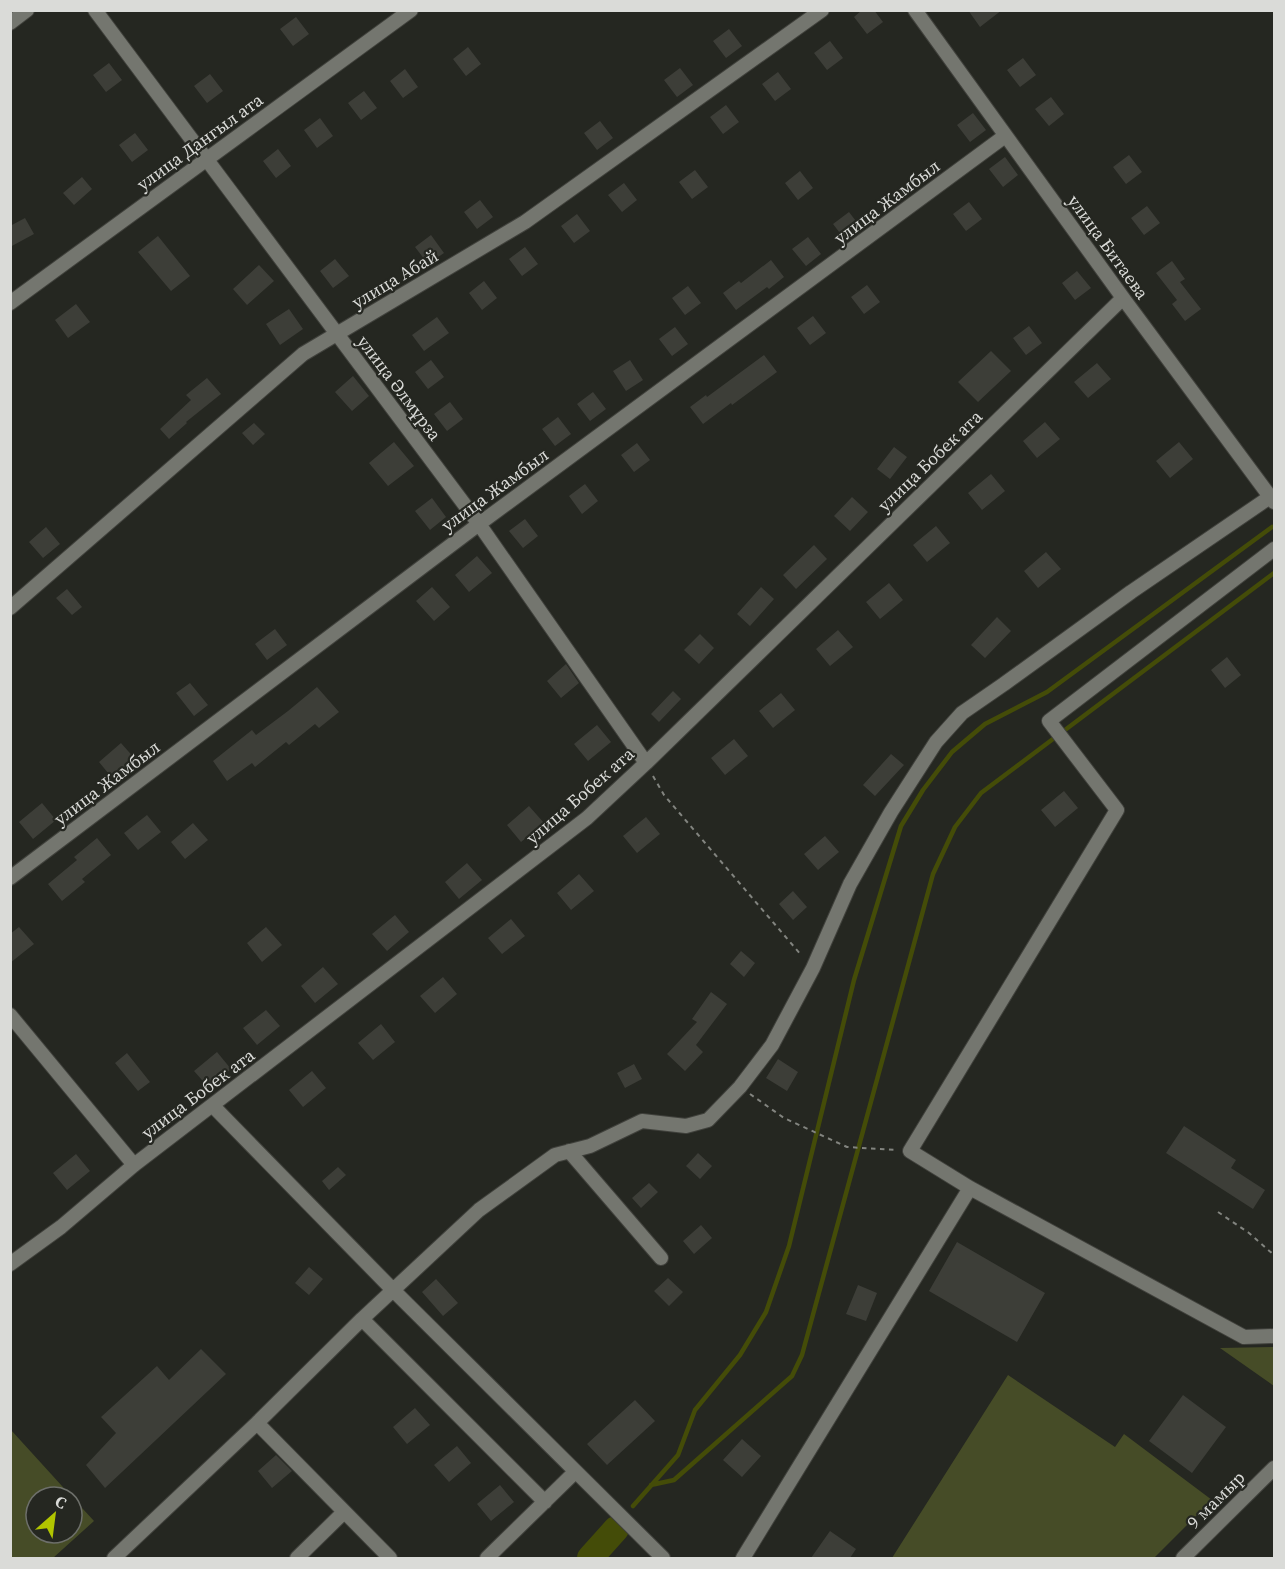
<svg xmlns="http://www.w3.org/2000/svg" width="1285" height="1569" viewBox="0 0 1285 1569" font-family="'Source Serif 4',serif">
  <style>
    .green { fill: #464c27 }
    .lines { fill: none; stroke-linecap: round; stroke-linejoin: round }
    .stream { stroke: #444c08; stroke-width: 4.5 }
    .river { stroke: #444c08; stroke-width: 26 }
    .building { fill: #3d3e38 }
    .minor-casing { stroke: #40413c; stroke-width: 16 }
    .path { stroke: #82847f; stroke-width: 2; stroke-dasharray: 4.5 4.5; stroke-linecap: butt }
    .minor { stroke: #74766f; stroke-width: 14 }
    .labels { text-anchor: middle; stroke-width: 4.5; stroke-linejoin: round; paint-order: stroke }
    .street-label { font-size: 18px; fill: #dadbd8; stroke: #252721 }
  </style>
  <rect width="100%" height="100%" fill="#252721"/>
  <path class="green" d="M1274 1347V1386L1220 1348Z
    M1008 1375 1115 1447 1124 1434 1212 1500 1154 1558H892Z
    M11 1430 72 1497H36V1533H72V1497L94 1521 53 1558H11Z"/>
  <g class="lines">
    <path class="stream" d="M651 1485 674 1480 792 1376 802 1355 933 874 955 827 981 793 1274 573
      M633 1506 678 1455 695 1410 740 1355 766 1312 789 1246 854 980 901 826 923 790 952 752 985 724 1047 692 1272 527"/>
    <path class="river" d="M590 1558 616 1529"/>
  </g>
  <path class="building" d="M862 10H874L883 22 867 34 854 17Z
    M968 10H1002L980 27Z
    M296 17 309 34 293 46 280 29Z
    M729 29 742 46 726 58 713 41Z
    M830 41 843 58 827 70 814 53Z
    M468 47 481 64 466 76 453 59Z
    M1023 58 1036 75 1020 87 1007 70Z
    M109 63 122 80 106 92 93 75Z
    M680 68 693 85 677 97 664 80Z
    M405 69 418 87 403 98 390 81Z
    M778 72 791 89 775 101 762 84Z
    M210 74 223 91 207 103 194 86Z
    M364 91 377 108 361 120 348 103Z
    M1051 97 1064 114 1049 126 1035 109Z
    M726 105 739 122 723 134 710 117Z
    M973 113 986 130 970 142 957 125Z
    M320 118 333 136 317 148 304 130Z
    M600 121 613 138 597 150 584 133Z
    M135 133 148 150 132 162 119 145Z
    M278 149 291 166 276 178 263 161Z
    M1129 155 1142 172 1126 184 1113 167Z
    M1005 157 1018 175 1003 187 989 169Z
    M695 170 708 187 692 199 679 182Z
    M800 171 813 188 798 200 785 183Z
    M82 177 92 189 74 205 63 193Z
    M624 183 637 200 622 212 608 195Z
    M480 200 493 217 477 229 464 212Z
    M969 202 982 219 966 231 953 214Z
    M1147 206 1160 223 1144 235 1131 218Z
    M849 212 862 229 846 241 833 224Z
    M577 214 590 231 574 243 561 226Z
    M25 218 34 234 10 247V226Z
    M431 235 444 253 428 264 415 247Z
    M158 236 190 276 171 291 138 252Z
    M808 237 821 254 806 266 792 249Z
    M525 247 538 264 522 276 509 259Z
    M335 259 349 276 333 288 320 271Z
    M771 260 784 277 769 289 767 287 736 310 723 293 739 281 741 283Z
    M1172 261 1185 279 1180 282 1201 309 1185 321 1172 304 1177 300 1156 273Z
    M259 265 274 281 247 305 233 289Z
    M1077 271 1091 288 1075 300 1062 283Z
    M484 281 497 298 482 310 469 293Z
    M867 285 880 302 864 314 851 297Z
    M688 286 701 303 685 315 672 298Z
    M76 304 90 322 68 338 55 320Z
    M289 309 303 329 280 345 266 324Z
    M813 316 826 333 810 345 797 328Z
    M437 317 449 333 424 351 412 335Z
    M1029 326 1042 343 1026 355 1013 338Z
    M675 327 688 344 672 356 659 339Z
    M991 351 1011 371 978 402 958 382Z
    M764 355 777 372 732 405 731 403 703 424 690 407 706 395 707 397Z
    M431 360 444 377 428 389 415 372Z
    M630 360 643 380 626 391 613 371Z
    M1097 363 1111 379 1088 398 1074 382Z
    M353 376 369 396 352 411 335 392Z
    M207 378 221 394 186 422 187 423 169 439 160 429 191 400 186 395Z
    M593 392 606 409 590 421 577 404Z
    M450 402 463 419 447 431 434 414Z
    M558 417 571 434 555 446 542 429Z
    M1045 422 1060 439 1037 458 1023 441Z
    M254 423 265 434 253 445 242 433Z
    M394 442 414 466 388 486 369 463Z
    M1179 442 1193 459 1170 478 1156 461Z
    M637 443 650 460 634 472 621 455Z
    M894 447 907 457 890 479 877 469Z
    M991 474 1005 491 982 510 968 493Z
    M585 484 598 501 582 514 569 496Z
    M852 497 868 512 850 531 834 516Z
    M432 498 446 517 430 530 415 511Z
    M525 519 538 536 523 548 509 531Z
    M936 526 950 543 927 562 913 545Z
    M46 527 60 544 43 558 29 542Z
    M814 545 827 559 796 589 783 575Z
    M1046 552 1061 569 1038 588 1024 571Z
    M477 556 492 573 469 592 455 575Z
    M889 583 903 600 880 619 866 602Z
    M432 587 450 607 434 621 416 601Z
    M761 587 774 599 750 626 737 614Z
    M67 589 82 607 72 615 56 598Z
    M997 617 1011 631 985 658 971 645Z
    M275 629 287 645 267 660 255 644Z
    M838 630 853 647 830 666 816 649Z
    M700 634 714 648 699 664 684 650Z
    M1227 657 1241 675 1225 688 1211 670Z
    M566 664 579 683 561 698 547 681Z
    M190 683 208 705 194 716 176 693Z
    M317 687 339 712 319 728 315 724 289 745 286 742 255 767 252 763 227 781 213 761 252 730 256 735 288 711Z
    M673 691 681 699 659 722 651 714Z
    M781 693 795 710 773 728 759 711Z
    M597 725 611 742 588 761 574 744Z
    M734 739 748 756 725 775 711 758Z
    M121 743 136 760 113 779 99 762Z
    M891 754 904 765 875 796 863 785Z
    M1064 791 1078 808 1055 827 1041 810Z
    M42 803 56 820 33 839 19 822Z
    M529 806 544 823 521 842 507 825Z
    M147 815 161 832 138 850 124 833Z
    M646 817 660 834 637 853 623 836Z
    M193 823 208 840 185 859 171 842Z
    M825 836 839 852 818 870 804 854Z
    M97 838 111 855 82 879 85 882 62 901 48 884 77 860 74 857Z
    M467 863 482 880 459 899 445 882Z
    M579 874 594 891 571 910 557 893Z
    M793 891 807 907 793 920 779 904Z
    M395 915 409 932 387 951 372 934Z
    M511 919 525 936 502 954 488 938Z
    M19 927 34 944 10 963V934Z
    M266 927 282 945 262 962 247 943Z
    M741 951 755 963 744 977 730 964Z
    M323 967 338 984 315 1003 301 986Z
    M443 977 457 994 435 1013 420 996Z
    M711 992 727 1004 696 1045 703 1052 685 1071 667 1054 697 1022 692 1019Z
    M266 1010 280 1026 257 1045 243 1028Z
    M381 1024 395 1042 373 1060 358 1043Z
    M217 1052 231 1069 209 1088 194 1071Z
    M127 1053 150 1082 138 1091 115 1063Z
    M778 1059 798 1072 787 1091 766 1078Z
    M634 1064 642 1079 625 1088 617 1073Z
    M312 1071 326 1088 303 1107 289 1090Z
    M1184 1126 1236 1160 1231 1168 1265 1190 1253 1209 1166 1153Z
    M698 1153 712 1166 700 1179 686 1166Z
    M76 1154 90 1171 67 1190 53 1173Z
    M338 1167 346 1175 329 1190 322 1181Z
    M649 1183 658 1192 641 1208 632 1198Z
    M701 1225 712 1238 694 1254 683 1241Z
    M957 1242 1045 1293 1017 1342 929 1291Z
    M309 1267 323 1279 309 1295 295 1283Z
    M668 1278 683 1292 669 1306 654 1291Z
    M436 1279 458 1303 443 1316 422 1292Z
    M858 1285 877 1293 866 1321 846 1314Z
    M201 1349 226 1374 105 1488 86 1465 116 1433 101 1417 157 1366 169 1380Z
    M1183 1395 1226 1427 1192 1473 1149 1441Z
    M635 1400 655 1421 607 1465 587 1444Z
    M415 1408 430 1425 407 1444 393 1427Z
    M742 1439 761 1456 742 1477 723 1460Z
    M457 1446 471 1463 449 1482 434 1465Z
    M276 1455 292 1471 272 1488 258 1471Z
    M500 1485 514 1502 491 1521 477 1504Z
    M830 1531 856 1549 850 1558H811Z"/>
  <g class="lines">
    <g class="minor-casing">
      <path id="minor" d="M95 10 479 524 646 763
        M915 10 1123 298 1274 502
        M10 23 27 10
        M10 303 411 10
        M1274 549 1049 721 1117 810 910 1151 970 1188 1244 1337 1274 1336
        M10 608 303 354 525 222 822 10
        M10 878 479 524 1005 136
        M10 1015 134 1165
        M213 1106 393 1290 663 1558
        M569 1151 661 1258
        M10 1264 61 1227 134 1165 587 818 646 763 1123 298
        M362 1319 545 1502
        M257 1423 390 1558
        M114 1558 257 1423 362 1319 479 1210 555 1155 590 1146 642 1121 686 1126 708 1120 740 1087 772 1045 813 968 850 884 891 812 936 742 962 713 1004 684 1131 592 1270 497
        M297 1558 344 1512
        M487 1558 575 1472
        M743 1558 970 1188
        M1183 1558 1274 1468"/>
    </g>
    <path class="path" d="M653 776 664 795 802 956
      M750 1094 784 1118 847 1147 896 1150
      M1218 1212 1249 1233 1274 1255"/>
    <use href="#minor" class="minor"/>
  </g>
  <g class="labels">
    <g class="street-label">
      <text transform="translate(200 142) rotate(-36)" y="6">улица Дангыл ата</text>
      <text transform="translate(887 202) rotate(-37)" y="6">улица Жамбыл</text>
      <text transform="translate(1108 247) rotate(54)" y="6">улица Битаева</text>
      <text transform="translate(395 279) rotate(-31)" y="6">улица Абай</text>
      <text transform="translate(399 388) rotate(53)" y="6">улица Әлмұрза</text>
      <text transform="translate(930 461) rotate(-44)" y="6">улица Бобек ата</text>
      <text transform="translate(495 490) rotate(-36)" y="6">улица Жамбыл</text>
      <text transform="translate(107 783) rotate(-37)" y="6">улица Жамбыл</text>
      <text transform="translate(580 796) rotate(-41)" y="6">улица Бобек ата</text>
      <text transform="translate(198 1094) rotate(-37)" y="6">улица Бобек ата</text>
      <text transform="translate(1216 1500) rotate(-45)" y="6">9 мамыр</text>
    </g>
  </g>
  <rect width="1285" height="1569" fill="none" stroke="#dadbd8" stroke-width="24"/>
  <g transform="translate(54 1515) rotate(28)"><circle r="28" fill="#252721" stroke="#6d6f6a" stroke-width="1.5"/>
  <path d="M0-4.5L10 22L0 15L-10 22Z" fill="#b1c500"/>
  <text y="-9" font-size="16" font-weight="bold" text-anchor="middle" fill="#dadbd8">С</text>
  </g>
</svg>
